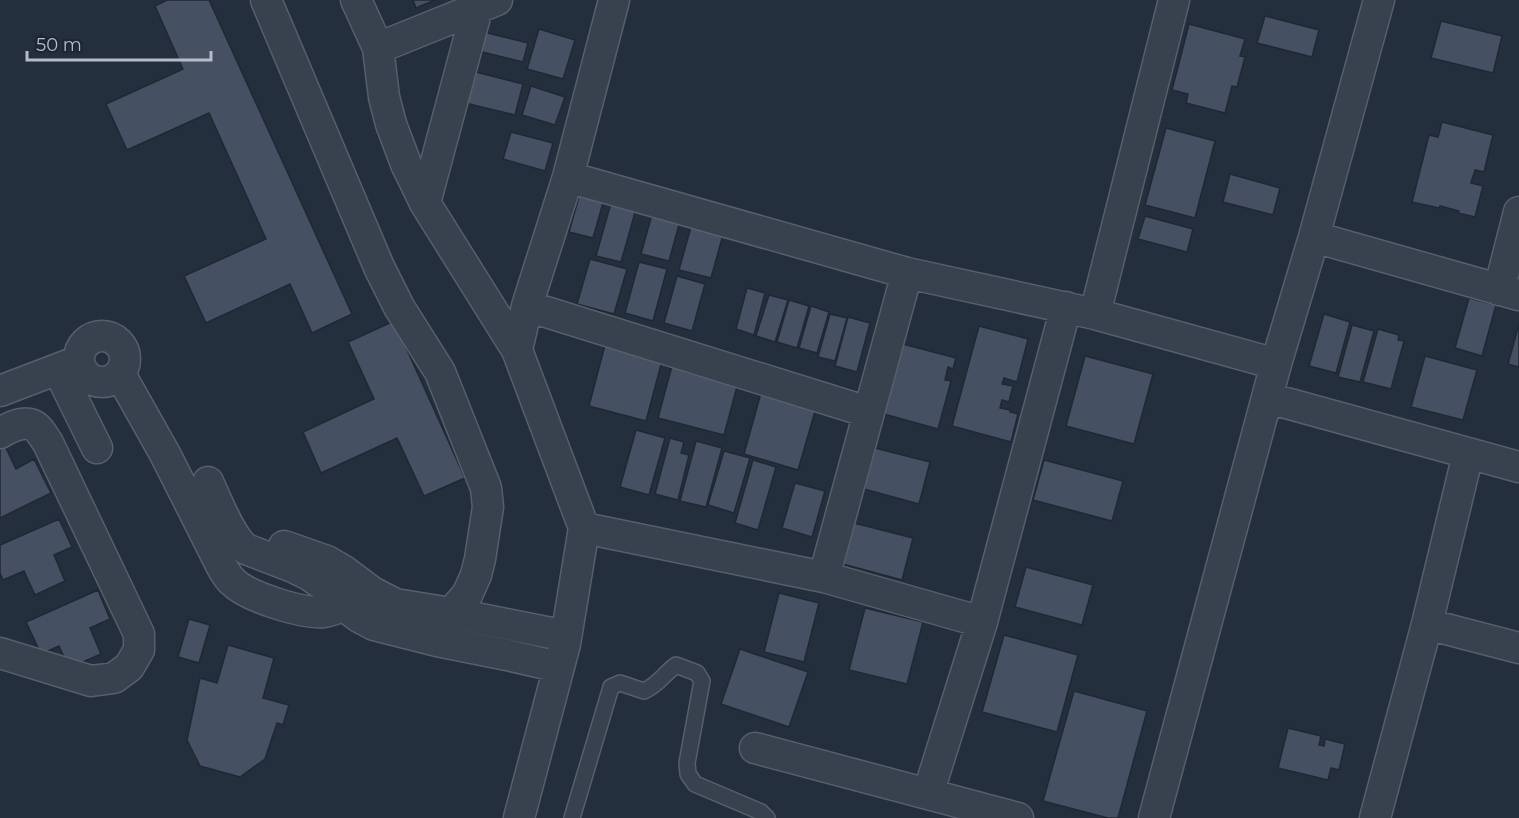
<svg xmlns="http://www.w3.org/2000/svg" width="1519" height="818" viewBox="0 0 1519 818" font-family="Montserrat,sans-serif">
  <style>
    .building { fill: #455162; stroke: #1f2835; stroke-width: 1.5 }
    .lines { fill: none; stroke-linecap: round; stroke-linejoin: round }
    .lane-casing { stroke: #565f6c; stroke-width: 18 }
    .street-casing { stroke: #565f6c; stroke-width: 33 }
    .lane { stroke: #38414e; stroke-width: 15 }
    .street { stroke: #38414e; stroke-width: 30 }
  </style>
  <rect width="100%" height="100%" fill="#242f3e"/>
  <path class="building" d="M167 0H209L352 314 312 333 290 284 206 323 184 276 266 239 209 113 127 150 106 104 183 69 155 6Z
    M413 0H435L416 8Z
    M1265 16 1319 30 1312 57 1257 43Z
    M1441 21 1502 36 1493 73 1431 58Z
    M1189 24 1245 39 1240 56 1245 57 1237 87 1232 86 1225 113 1186 103 1188 94 1172 90Z
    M539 29 575 40 563 79 527 69Z
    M475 30 528 43 523 62 470 49Z
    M468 70 523 84 515 115 461 102Z
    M531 86 565 97 555 125 522 115Z
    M1442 122 1493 135 1484 172 1475 170 1471 183 1483 186 1475 217 1458 213 1459 211 1440 206 1439 208 1412 202 1429 135 1438 137Z
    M1166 128 1215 141 1195 218 1145 205Z
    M511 132 553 143 545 171 503 159Z
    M1230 174 1280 188 1273 215 1223 202Z
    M582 186 606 192 593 238 569 232Z
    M613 196 638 202 621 262 596 256Z
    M654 207 682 214 669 261 641 254Z
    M694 216 726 224 711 278 679 270Z
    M1145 216 1193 229 1187 252 1138 239Z
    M590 259 627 269 614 314 577 304Z
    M639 262 667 269 653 321 625 313Z
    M677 276 705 284 692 331 664 323Z
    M747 288 765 293 754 335 736 329Z
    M769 295 788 300 775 342 756 336Z
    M1469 298 1496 305 1482 356 1455 348Z
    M789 300 809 306 797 348 777 342Z
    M811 306 829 312 817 353 799 348Z
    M830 314 847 318 835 361 818 357Z
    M1324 314 1350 322 1336 373 1309 366Z
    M848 317 870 323 857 372 835 366Z
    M394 321 465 478 424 496 397 438 321 473 303 432 374 399 348 342Z
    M1519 324V367L1508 364Z
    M1352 325 1374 331 1360 382 1338 377Z
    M979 326 1028 339 1017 382 1004 378 1002 384 1013 386 1009 402 1002 400 1000 408 1010 410V412L1018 414 1011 442 952 426Z
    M1378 329 1399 335 1398 340 1404 341 1391 389 1363 382Z
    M899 343 956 358 953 369 948 367 945 380 951 381 938 429 880 413Z
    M605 345 662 361 646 421 589 406Z
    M1085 356 1153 374 1134 444 1066 426Z
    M1425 356 1477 370 1463 420 1411 407Z
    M672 366 738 383 724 435 658 418Z
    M761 393 816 408 798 470 744 454Z
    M636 430 665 438 649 495 620 487Z
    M670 438 684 442 681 453 689 455 678 500 655 494Z
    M696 441 722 448 706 507 680 501Z
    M5 446 16 469 34 459 51 493 0 518V448Z
    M875 448 930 462 919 504 864 489Z
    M724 451 750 458 734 513 708 505Z
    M753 460 776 467 758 530 735 523Z
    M1044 460 1123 481 1112 521 1033 500Z
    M795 483 825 491 812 537 782 528Z
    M59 519 72 547 54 555 65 581 35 595 24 571 3 580 0 573V545Z
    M850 522 913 538 902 580 839 563Z
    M1026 567 1093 585 1082 625 1015 607Z
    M98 590 110 619 90 628 101 654 69 668 59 646 41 654 26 622Z
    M779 593 819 603 804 662 764 652Z
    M865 608 923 622 907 684 849 670Z
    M189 619 210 625 199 663 178 657Z
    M1004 635 1078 655 1057 732 982 712Z
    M228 645 274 658 263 698 289 705 283 725 277 723 265 759 240 777 200 766 187 740 200 678 217 683Z
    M740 649 808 672 789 727 721 704Z
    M1074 691 1147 711 1118 818H1108L1043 801Z
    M1288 728 1321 736 1319 745 1324 746 1325 739 1345 744 1339 770 1331 768 1328 780 1278 768Z"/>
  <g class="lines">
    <g class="lane-casing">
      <path id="lane" d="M572 818 611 687 620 683 644 691C658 685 664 674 676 665L697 673 702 681 687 763 688 774 695 784 761 812 767 818"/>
    </g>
    <g class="street-casing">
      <path id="street" d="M266 0 379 267 399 307 440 372 486 488 488 507 480 559 476 575 467 595 451 613 437 641
        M356 0 378 48 384 97 391 124 406 164 425 203 517 350 584 528 565 644 519 818
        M378 48 497 0
        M568 177 907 273 1095 314 1276 364
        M425 203 477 9
        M1314 237 1519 295
        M1499 290 1519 212
        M527 306 868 412
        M1095 314 1174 0
        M79 359a23 23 0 1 1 46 0a23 23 0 1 1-46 0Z
        M517 350 527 306 568 177 614 0
        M58 369 97 448
        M120 374 165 454 222 567C225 572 228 578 233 582 248 597 303 614 324 612 337 610 346 603 356 595
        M0 391 76 362
        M1268 398 1519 467
        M0 433C10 427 26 419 36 427 41 431 45 439 48 443L139 634V650L129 667 114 678 91 681 0 653
        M208 482C217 501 230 537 246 549L293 567 309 575 329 589 343 605 359 617 374 625 437 641 507 655 559 667
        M584 528 824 577 982 622
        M284 546 327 561 344 571 372 592 395 604 451 613 566 636
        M824 577 907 273
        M1427 624 1519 648
        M755 748 1018 818
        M928 794 982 622 1066 307
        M1154 818 1276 364 1314 237 1379 0
        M1375 818 1427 624 1468 454"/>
    </g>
    <use href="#lane" class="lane"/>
    <use href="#street" class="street"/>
  </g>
  <path d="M27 51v9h184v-9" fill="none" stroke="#b4bcc9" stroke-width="3"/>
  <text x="36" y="51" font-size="18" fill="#b4bcc9" stroke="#1d2633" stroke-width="4.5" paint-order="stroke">50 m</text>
</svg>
